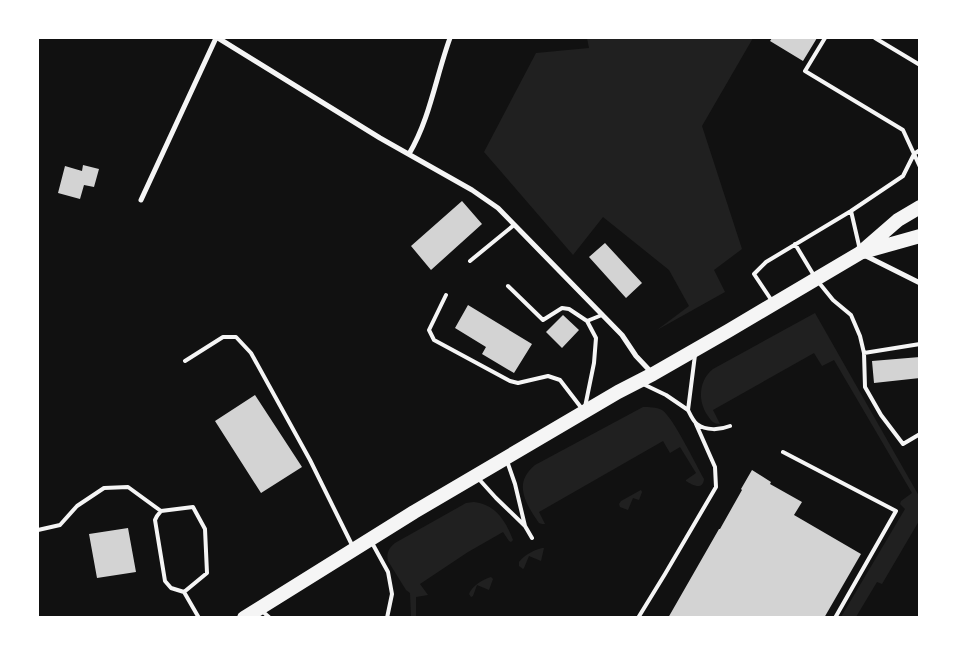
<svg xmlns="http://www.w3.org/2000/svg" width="957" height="655" viewBox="0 0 957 655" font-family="'Fira Sans Condensed',sans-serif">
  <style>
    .green { fill: #202020 }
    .building { fill: #d3d3d3 }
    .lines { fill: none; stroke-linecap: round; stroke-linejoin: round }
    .service { stroke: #f5f5f5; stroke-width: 4 }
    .minor { stroke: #f5f5f5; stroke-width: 5 }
    .trunk { stroke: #f5f5f5; stroke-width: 14 }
  </style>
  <rect width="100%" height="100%" fill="#111"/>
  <path class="green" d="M587 38H753L702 126 742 249 714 270 725 292 657 330 689 306 669 270 603 217 573 255 484 152 536 53 589 48Z
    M815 313 919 496V521L882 584 877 582 856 617H841L905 509 900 504 901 501 912 493 834 360 822 366 814 353 713 410 720 424C714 424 711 421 708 416 697 401 699 380 713 369Z
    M643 407C649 407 656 407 662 410 673 417 696 465 704 479 703 491 692 485 686 481V480L696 473 680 447 670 453 663 441 539 512 545 524H542L539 523C525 503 513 483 535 465Z
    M639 491 641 490 642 492 639 500 633 498 628 510 620 507 619 504 621 501Z
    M474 502C495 504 506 521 513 540L511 542 509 541 503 532 468 552 420 584 428 595 416 597V617H405L411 616 410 593 406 590 388 561C386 553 389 548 395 543L459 507 466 503Z
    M542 548H544L541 561 529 556 524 568 523 569 519 566V562C524 555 534 550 542 548Z
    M491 577 493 579 489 590 477 585 473 596 471 597 469 594C472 586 483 579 491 577Z"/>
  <path class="building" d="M772 38H817L803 61 770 41Z
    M83 165 99 169 94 187 84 185 80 199 58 193 65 166 82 171Z
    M462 201 482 224 431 270 411 246Z
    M605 243 642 283 626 298 589 257Z
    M468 305 532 344 514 373 482 354 486 347 455 328Z
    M563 315 579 330 562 348 546 332Z
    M920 357V378L874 383 872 361Z
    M255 395 302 467 261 493 215 421Z
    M752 470 771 482 770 484 802 502 794 515 861 554 824 618H668L719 529H720L742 490 741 489Z
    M128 528 136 572 97 578 89 534Z"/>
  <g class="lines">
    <path class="service" d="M825 38 805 71 903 130 920 167
      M875 38 920 65
      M851 211 860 250
      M795 244 816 279 833 300 851 315 860 336 864 353 865 387 881 415 903 444 920 434
      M470 261 514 225
      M508 286 543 320 562 308 569 309 587 321 602 315
      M446 295 429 330 434 340 510 381 518 383 548 376 560 380 583 410
      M772 301 754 274 766 262 851 211 903 176 914 154 920 150
      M864 353 920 344
      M185 361 223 337H236L251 353 310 460 353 547
      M643 384 666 395 688 410 695 355
      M585 407 594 363 596 338 587 321
      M688 410C690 414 693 421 697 424 706 431 720 430 730 426
      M783 452 896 511 835 618
      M477 477 496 498 525 526 515 484 507 461
      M161 511 157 516 155 520 165 581 171 588 184 592 199 618
      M525 526 532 538
      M38 530 60 525 77 506 104 488 128 487 161 511 193 507 205 529 207 573 184 592
      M371 541 388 572 392 594 387 618
      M262 611 270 618
      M638 618 665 574 716 487 715 467 696 424"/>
    <path class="minor" d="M218 38 380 138 472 190 498 208 622 335 636 356 653 374
      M409 154C430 119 436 76 450 38
      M141 200 216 38
      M864 255 920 283"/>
    <path class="trunk" d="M863 252 920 236
      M244 618 414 512 618 392 653 374 728 331 860 253 898 220 920 207"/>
  </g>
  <rect width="957" height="655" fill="none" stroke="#ffffff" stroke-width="78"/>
</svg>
